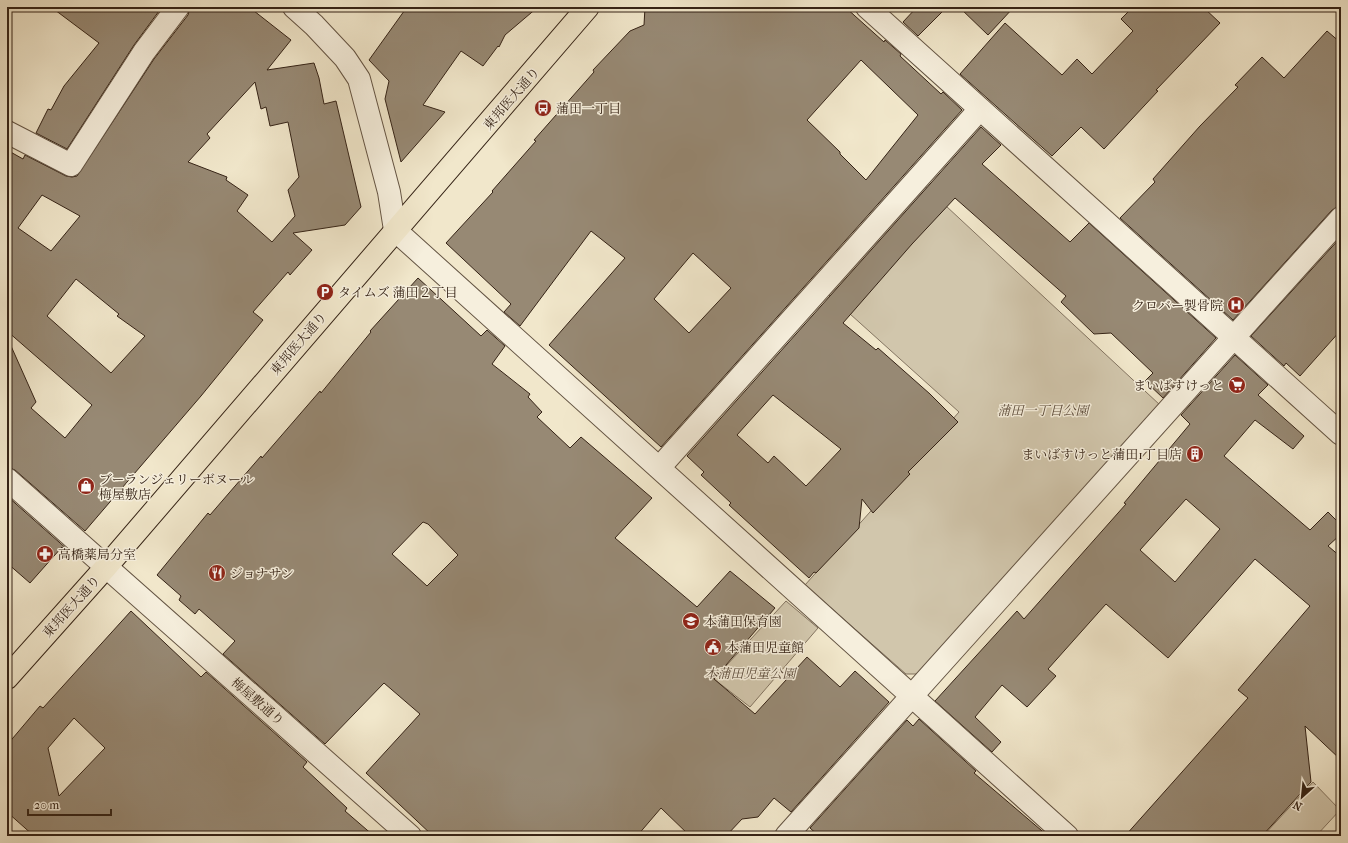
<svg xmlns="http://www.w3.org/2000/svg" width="1348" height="843" viewBox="0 0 1348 843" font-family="'IM FELL French Canon','Noto Serif JP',serif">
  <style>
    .green { fill: #d1c6ac; stroke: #837461 }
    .building { fill: #978974; stroke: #352316; fill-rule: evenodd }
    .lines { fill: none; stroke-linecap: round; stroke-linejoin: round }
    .minor-casing { stroke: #645443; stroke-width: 24 }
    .primary-casing { stroke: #352316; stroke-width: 24 }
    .minor { stroke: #f6efdd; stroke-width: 22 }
    .primary { stroke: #f1e7cb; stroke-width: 22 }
    .labels { text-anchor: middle; stroke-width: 3; stroke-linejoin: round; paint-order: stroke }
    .street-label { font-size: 13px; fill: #352316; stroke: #f6efdd }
    .poi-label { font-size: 13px; fill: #352316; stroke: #f6efdd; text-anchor: start }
    .park-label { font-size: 13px; font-style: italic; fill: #5c4c3c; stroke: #f6efdd }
  </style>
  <rect width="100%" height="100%" fill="#f1e7cb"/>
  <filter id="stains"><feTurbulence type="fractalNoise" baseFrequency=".005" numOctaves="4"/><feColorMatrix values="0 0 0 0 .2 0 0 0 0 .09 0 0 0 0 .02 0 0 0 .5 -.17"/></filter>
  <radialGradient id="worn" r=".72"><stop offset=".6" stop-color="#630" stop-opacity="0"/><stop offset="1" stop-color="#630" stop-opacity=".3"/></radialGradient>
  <path class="green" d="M917 179 1160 405 919 674H906L805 585 959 412 820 287Z
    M786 601 818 628 750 707 714 679Z
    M1313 782 1340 810 1316 836H1263Z"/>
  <path class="building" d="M51 7H162L134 45 67 149 36 133 48 109 51 110 64 86 99 43Z
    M190 7H249L291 40 267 70 314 63 319 78 324 104 336 101 361 207 345 225 293 233 312 250 290 275 288 272 253 312 263 320 201 396 85 531 15 470 7 467V337L36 402 31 408 65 438 92 405 7 331V150L23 159 25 155 66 176 72 177 77 176 154 59 188 15ZM255 82 261 109 266 107 270 126 288 122 299 177 288 190 295 216 272 242 237 211 248 195 226 180 227 177 188 162 210 138 207 134ZM42 195 80 216 51 251 18 228ZM76 279 119 314 117 316 145 336 111 373 47 316Z
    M407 7H538L505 35 499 47 498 46 483 66 461 51 423 105 445 112 401 162 385 99 389 81 369 60Z
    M645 7H845L884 42 885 40 901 54 900 56 941 94 943 92 962 110 661 447 549 345 625 258 591 231 520 326 504 312 511 304 446 243 493 192 492 191 536 141 534 140 594 72 593 70 630 31 644 25ZM861 60 918 115 866 180 840 154V152L807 120ZM693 253 731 288 689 333 654 299Z
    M917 7H947L918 36 903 22Z
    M959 7H1014L988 35Z
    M1133 7H1203L1220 23 1156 90 1158 91 1104 149 1081 127 1052 156 960 74 1005 23 1062 75 1077 59 1092 74 1133 31 1121 19Z
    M1327 31 1341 43V206L1332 210 1233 320 1120 218 1155 182 1153 179 1200 126 1238 87 1235 85 1262 57 1284 78Z
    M981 127 1001 145 982 164 1070 242 1089 223 1216 338 1163 398 1145 381 1153 373 1111 333 1094 334 1061 302 1066 296 955 198 912 244 843 323 876 350 878 348 930 394 958 422 908 472 910 474 873 513 862 499 859 528 816 573 814 572 809 578 729 505 731 503 701 475 704 472 687 456ZM773 395 841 449 806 486 774 456 768 463 737 435Z
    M1341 237V330L1300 376 1286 363 1284 366 1251 336Z
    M418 278 481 336 487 330 505 346 492 364 530 394 528 397 542 412 537 417 570 448 581 437 652 498 615 538 697 607 730 571 775 608 714 679 755 714 807 657 840 687 855 671 889 702 791 812 774 798 758 817 742 819 726 836H690L661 808 637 836H433L366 773 420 714 384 683 325 744 223 654 235 641 199 609 195 614 179 600 181 596 157 575 208 513 210 515 261 456 262 458 320 391 321 393 371 332 370 331ZM423 522 428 524 458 555 427 586 392 554Z
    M1235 355 1268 385 1258 395 1304 436 1293 449 1255 420 1224 456 1310 530 1328 512 1341 525V534L1328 546 1341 557V760L1305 726 1311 782 1262 836H1125L1248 698 1238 690 1310 606 1255 559 1168 658 1106 604 1048 669 1056 676 1027 707 1002 685 975 717 1001 742 992 752 935 701 1017 611 1024 619 1126 504 1124 503 1190 424 1181 415ZM1186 499 1220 529 1175 582 1140 550Z
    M7 496 68 550 66 551 62 547 30 583 7 563Z
    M131 611 201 677 206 672 307 762 303 767 347 808 345 811 374 836H34L7 812V745L40 706 43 708ZM74 718 105 748 59 796 48 748Z
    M919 719 976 771 974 773 1048 836H819L810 828 907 720 913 726Z"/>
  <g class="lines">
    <g class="minor-casing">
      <path id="minor" d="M294 7 314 25 345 58 359 79 389 192 395 230 1067 836
        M867 7 1341 434
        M7 132 71 165 144 52 178 7
        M659 468 980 109
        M7 479 410 836
        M786 836 1341 218"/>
    </g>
    <g class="primary-casing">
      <path id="primary" d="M7 678 106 567 588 7"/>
    </g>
    <use href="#minor" class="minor"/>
    <use href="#primary" class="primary"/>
  </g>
  <defs>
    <g id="bus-disc" transform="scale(0.9)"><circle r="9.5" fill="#8f2418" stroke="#f6efdd"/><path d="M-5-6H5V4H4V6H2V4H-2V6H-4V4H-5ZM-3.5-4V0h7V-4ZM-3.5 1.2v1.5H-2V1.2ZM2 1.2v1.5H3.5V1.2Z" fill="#fff"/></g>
    <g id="parking-disc" transform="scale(0.9)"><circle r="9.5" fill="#8f2418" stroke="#f6efdd"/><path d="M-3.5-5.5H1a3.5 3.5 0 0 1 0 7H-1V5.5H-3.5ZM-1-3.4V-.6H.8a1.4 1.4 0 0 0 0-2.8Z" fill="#fff"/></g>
    <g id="hospital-disc" transform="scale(0.9)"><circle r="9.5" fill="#8f2418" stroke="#f6efdd"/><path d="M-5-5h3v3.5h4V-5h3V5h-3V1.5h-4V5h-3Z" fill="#fff"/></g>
    <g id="supermarket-disc" transform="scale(0.9)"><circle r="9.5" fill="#8f2418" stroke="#f6efdd"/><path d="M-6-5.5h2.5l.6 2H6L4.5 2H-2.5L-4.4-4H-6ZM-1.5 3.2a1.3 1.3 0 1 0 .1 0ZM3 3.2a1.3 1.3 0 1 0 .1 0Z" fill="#fff"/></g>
    <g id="building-disc" transform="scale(0.9)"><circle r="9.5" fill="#8f2418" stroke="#f6efdd"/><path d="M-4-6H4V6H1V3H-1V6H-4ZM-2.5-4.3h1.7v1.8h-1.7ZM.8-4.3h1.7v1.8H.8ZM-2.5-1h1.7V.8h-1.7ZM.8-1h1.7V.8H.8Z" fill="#fff"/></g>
    <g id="shop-disc" transform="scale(0.9)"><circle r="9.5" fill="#8f2418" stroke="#f6efdd"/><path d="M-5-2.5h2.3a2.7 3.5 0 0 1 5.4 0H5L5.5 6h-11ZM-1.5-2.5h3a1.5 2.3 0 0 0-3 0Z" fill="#fff"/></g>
    <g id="pharmacy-disc" transform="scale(0.9)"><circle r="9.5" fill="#8f2418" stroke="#f6efdd"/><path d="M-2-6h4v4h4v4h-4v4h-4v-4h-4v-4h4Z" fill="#fff"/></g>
    <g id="restaurant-disc" transform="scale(0.9)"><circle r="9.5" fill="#8f2418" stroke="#f6efdd"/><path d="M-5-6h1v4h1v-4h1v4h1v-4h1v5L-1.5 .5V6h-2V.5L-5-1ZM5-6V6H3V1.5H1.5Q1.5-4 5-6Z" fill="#fff"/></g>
    <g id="school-disc" transform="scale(0.9)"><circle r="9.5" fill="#8f2418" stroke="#f6efdd"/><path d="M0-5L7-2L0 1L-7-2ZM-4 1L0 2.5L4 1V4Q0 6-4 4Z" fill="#fff"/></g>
    <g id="civic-disc" transform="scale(0.9)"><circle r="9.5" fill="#8f2418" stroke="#f6efdd"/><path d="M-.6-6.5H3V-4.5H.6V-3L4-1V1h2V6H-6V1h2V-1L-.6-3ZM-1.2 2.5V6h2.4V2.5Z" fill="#fff"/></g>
  </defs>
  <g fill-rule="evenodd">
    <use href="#bus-disc" x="543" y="108"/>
    <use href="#parking-disc" x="325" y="292"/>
    <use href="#hospital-disc" x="1236" y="305"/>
    <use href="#supermarket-disc" x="1237" y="385"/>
    <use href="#building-disc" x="1195" y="454"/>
    <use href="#shop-disc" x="86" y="486"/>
    <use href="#pharmacy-disc" x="45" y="554"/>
    <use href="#restaurant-disc" x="217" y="573"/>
    <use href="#school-disc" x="691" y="621"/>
    <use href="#civic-disc" x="713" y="647"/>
  </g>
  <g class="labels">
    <g class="street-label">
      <text transform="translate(511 98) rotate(-49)" y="5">東邦医大通り</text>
      <text transform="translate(298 343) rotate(-49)" y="5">東邦医大通り</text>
      <text transform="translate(71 606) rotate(-48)" y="5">東邦医大通り</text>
      <text transform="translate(258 701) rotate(41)" y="5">梅屋敷通り</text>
    </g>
    <g class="poi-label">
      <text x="556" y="113">蒲田一丁目</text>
      <text x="338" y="297">タイムズ 蒲田２丁目</text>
      <text x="1223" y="310" text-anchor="end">クロバー製骨院</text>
      <text x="1224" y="390" text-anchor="end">まいばすけっと</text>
      <text x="1182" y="459" text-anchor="end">まいばすけっと蒲田1丁目店</text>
      <text x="99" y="484">ブーランジェリーボヌール<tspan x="99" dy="15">梅屋敷店</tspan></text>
      <text x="58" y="559">高橋薬局分室</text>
      <text x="230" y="578">ジョナサン</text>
      <text x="704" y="626">本蒲田保育園</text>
      <text x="726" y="652">本蒲田児童館</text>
    </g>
    <g class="park-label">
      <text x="1043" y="415">蒲田一丁目公園</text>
      <text x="750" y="678">本蒲田児童公園</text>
    </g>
  </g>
  <rect width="1348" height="843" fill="none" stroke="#f1e7cb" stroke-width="24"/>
  <rect x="8" y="8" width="1332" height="827" fill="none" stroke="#352316" stroke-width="2"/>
  <rect x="12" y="12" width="1324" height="819" fill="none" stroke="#352316"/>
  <g transform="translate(1302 797) rotate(207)" stroke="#f6efdd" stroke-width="3" paint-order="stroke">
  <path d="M0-3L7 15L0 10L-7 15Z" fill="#352316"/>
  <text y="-6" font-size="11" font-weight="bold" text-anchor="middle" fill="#352316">N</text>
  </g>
  <path d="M28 809v6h83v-6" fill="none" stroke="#352316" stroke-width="2"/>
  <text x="34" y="809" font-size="12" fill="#352316" stroke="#f6efdd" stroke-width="3" paint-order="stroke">20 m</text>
  <rect width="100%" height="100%" filter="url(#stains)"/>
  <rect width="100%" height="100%" fill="url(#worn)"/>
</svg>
